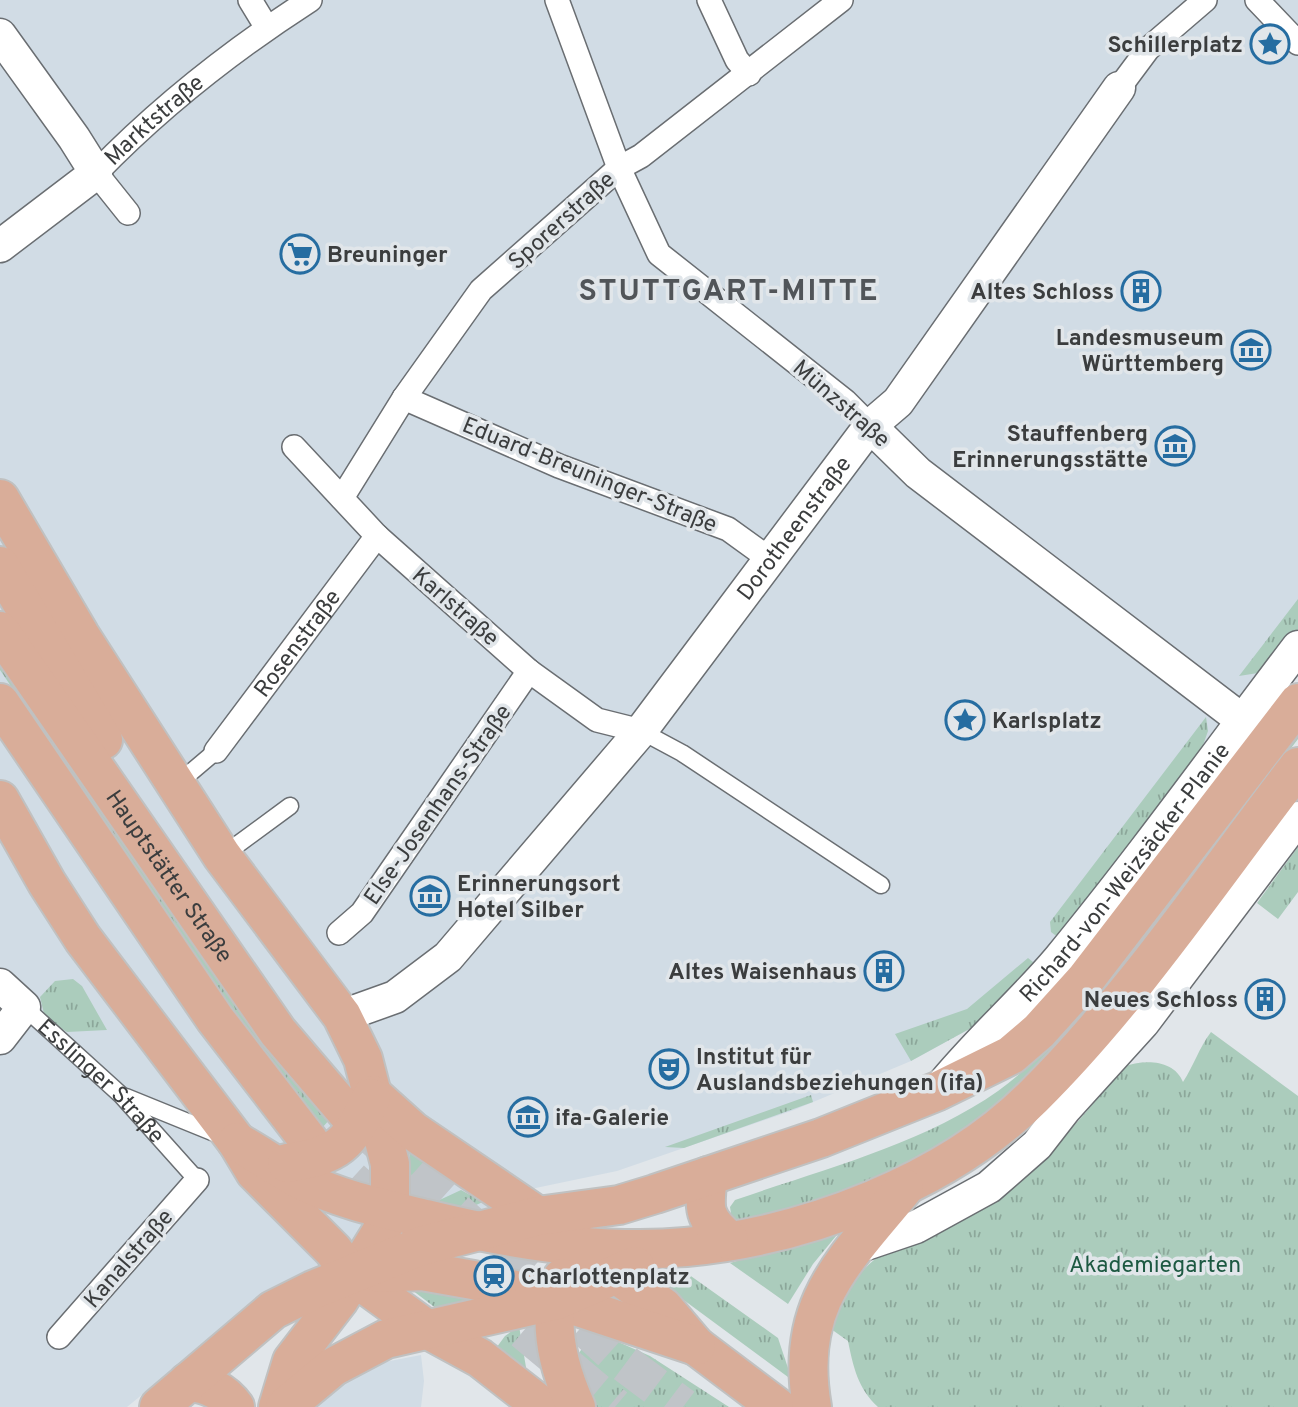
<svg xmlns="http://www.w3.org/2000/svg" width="1298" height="1407" viewBox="0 0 1298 1407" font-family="Overpass,sans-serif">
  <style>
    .built { fill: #d1dce5 }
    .grass { fill: url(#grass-tufts) }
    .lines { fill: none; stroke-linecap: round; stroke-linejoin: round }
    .primary-tunnel { stroke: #c0c4c8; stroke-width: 38; stroke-dasharray: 38 19; stroke-linecap: butt }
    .service-casing { stroke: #6a6e72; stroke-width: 19 }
    .pedestrian-casing { stroke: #6a6e72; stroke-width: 26 }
    .minor-casing { stroke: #6a6e72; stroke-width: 35 }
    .primary-casing { stroke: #c0c1c1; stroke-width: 42 }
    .service { stroke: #fff; stroke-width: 16 }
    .pedestrian { stroke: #fff; stroke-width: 23 }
    .minor { stroke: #fff; stroke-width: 32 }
    .primary { stroke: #d9ad99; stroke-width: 38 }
    .labels { text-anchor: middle; stroke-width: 7; stroke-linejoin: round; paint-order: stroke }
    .poi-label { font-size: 23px; font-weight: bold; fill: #3b3d3e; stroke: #e1e6ea; text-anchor: end }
    .street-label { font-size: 23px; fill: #3b3d3e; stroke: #e1e6ea }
    .park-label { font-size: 23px; fill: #1d5942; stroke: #e1e6ea }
    .district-label { font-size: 30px; font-weight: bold; letter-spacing: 2px; fill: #515559; stroke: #e1e6ea }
  </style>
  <defs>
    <pattern id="grass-tufts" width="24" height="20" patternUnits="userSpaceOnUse" patternTransform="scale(1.75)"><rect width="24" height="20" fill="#abccbc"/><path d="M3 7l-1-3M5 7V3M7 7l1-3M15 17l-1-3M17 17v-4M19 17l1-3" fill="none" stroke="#8ca79a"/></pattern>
  </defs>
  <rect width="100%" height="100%" fill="#e1e6ea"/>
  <path class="built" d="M0 0H1298V615L1200 754 1038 966 973 1027 911 1061 794 1110 617 1171 526 1190 187 1358 127 1407H0Z
    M421 1355 424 1381 421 1407H310L369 1365Z"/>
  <path class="grass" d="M1298 599V629L1271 664 1258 673 1239 676Z
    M0 649 330 1119 322 1128 251 1040 0 670Z
    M1206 717 1208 731 1200 754 1059 938 1051 932 1050 922Z
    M1298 724V739L1116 977 1108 972Z
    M1298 847V892L1278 919 1257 903Z
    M1028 958 1038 966 973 1027 911 1061 895 1034 967 1009Z
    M73 979 82 986 107 1030 67 1032 45 1018 40 997 55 981Z
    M1084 1003 1090 1008C1063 1038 1037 1071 1007 1098 934 1165 837 1195 745 1225L732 1220 730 1207 735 1200C821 1170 923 1144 998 1091 1032 1067 1058 1035 1084 1003Z
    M1211 1032 1298 1096V1407H878C858 1389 853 1366 848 1341L831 1329C845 1241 986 1203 1048 1151 1076 1127 1100 1095 1123 1067 1143 1059 1174 1059 1183 1082 1194 1065 1199 1048 1211 1032Z
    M811 1095 813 1102 684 1148 665 1147Z
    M409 1151 437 1171 412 1185Z
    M461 1190 483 1202 469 1208 431 1204Z
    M841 1230 813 1264 788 1304 730 1263Z
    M688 1274 778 1338 792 1380 662 1284Z
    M408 1287 478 1296 437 1309Z
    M519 1326 528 1379 491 1355 505 1336Z
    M605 1336 650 1356 729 1407H589L577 1356 587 1341Z"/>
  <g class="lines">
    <path class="primary-tunnel" d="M371 1135 623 1362 683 1407
      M309 1141 390 1215
      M480 1294 615 1407"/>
    <g class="service-casing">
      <g id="service">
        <path d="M641 731 682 753 881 885"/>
        <path d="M176 785 216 751"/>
        <path d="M222 856 290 806"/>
        <path id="s1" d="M24 1007 121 1095 197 1180"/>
        <path d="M126 1097 222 1136"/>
      </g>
    </g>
    <g class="pedestrian-casing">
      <g id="pedestrian">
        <path d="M250 0 267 28"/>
        <path d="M557 0 619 168 659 254 845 401 870 426"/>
        <path d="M709 0 737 60 749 74"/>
        <path d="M1257 0 1298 43"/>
        <path d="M1119 88 1148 49 1205 0"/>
        <path id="s2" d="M128 213 96 173C159 108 234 49 310 0"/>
        <path d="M404 398 559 466 728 529 771 560"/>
        <path d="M294 447 377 536 529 671 597 720 641 731"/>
        <path d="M342 498 404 398 481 290 619 168 641 156 841 0"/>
        <path id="s3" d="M216 751 377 536"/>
        <path d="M339 933 362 913 529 671"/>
        <path d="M59 1337 197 1180"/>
      </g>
    </g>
    <g class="minor-casing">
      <g id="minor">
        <path d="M0 35 74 138 96 173 0 246"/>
        <path d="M870 426 918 473 1242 720"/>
        <path d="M0 985 24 1007 0 1038"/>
        <path id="s4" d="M342 1016 395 997 448 957 641 731 870 426 898 402 1119 88"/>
        <path id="s5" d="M940 1088C977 1042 1021 1004 1059 959 1142 858 1219 751 1298 647"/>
        <path d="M857 1247 916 1227 989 1187 1037 1145 1065 1109 1143 1023 1298 818"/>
      </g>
    </g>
    <g class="primary-casing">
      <g id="primary">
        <path d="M0 499 80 635 222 856 342 1016 363 1059 390 1164V1210L380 1234 339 1300 292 1361 278 1407"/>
        <path d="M0 566 103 740"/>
        <path id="s6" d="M0 631 278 1032 348 1114"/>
        <path d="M0 703 215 1019 309 1141"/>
        <path d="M0 800 47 883 83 939 237 1142 255 1172 333 1250 352 1275 425 1328 480 1358 543 1407"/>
        <path d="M373 1095 413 1131 582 1246 614 1273 663 1307 696 1346 777 1407"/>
        <path d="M237 1142C259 1154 281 1170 303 1181 341 1200 385 1209 426 1219 507 1239 602 1255 686 1247 806 1236 947 1183 1033 1097 1132 999 1213 877 1298 767"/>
        <path d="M287 1163C339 1155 349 1145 371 1098"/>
        <path d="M708 1176C704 1208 702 1218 729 1240"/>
        <path d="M379 1273 422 1271 473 1280 557 1300 696 1346"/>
        <path d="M562 1278C546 1320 558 1367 576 1407"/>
        <path d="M188 1382C206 1383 224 1391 235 1407"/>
        <path d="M159 1407 273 1310 313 1290 421 1246 538 1216 619 1205 655 1194 821 1138 938 1091 1011 1055 1039 1031 1085 980 1298 703"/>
        <path d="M285 1407 333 1367 386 1339 557 1300 635 1266"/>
        <path d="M812 1407C794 1303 844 1262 904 1188"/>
      </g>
    </g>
    <use href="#service" class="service"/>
    <use href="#pedestrian" class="pedestrian"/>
    <use href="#minor" class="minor"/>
    <use href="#primary" class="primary"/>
  </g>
  <defs>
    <g id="sight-ring" transform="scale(2.0125)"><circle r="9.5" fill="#e1e6ea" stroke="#266da1" stroke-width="1.5"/><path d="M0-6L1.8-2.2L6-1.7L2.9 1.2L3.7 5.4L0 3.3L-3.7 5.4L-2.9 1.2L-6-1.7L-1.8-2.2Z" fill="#266da1"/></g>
    <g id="supermarket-ring" transform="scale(2.0125)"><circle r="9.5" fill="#e1e6ea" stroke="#266da1" stroke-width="1.5"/><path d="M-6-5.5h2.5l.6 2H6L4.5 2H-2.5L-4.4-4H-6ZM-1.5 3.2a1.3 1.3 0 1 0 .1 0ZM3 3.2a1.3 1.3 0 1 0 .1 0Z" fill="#266da1"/></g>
    <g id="building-ring" transform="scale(2.0125)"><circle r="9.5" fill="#e1e6ea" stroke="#266da1" stroke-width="1.5"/><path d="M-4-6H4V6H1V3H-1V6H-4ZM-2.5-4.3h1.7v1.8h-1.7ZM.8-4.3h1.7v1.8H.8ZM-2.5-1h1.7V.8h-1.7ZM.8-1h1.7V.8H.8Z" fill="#266da1"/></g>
    <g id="museum-ring" transform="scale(2.0125)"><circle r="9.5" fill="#e1e6ea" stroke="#266da1" stroke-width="1.5"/><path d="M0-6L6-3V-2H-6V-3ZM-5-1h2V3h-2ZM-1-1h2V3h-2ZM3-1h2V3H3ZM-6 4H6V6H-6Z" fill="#266da1"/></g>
    <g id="theatre-ring" transform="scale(2.0125)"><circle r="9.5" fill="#e1e6ea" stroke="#266da1" stroke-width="1.5"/><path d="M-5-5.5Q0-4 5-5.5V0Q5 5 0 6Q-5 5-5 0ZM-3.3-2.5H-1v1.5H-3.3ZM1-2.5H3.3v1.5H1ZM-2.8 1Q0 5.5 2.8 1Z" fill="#266da1"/></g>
    <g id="station-ring" transform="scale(2.0125)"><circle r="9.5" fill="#e1e6ea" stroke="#266da1" stroke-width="1.5"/><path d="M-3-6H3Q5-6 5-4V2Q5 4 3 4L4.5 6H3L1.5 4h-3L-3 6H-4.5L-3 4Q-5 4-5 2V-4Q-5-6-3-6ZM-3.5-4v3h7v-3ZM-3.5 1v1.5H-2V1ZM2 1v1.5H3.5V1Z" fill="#266da1"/></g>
  </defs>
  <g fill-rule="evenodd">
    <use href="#sight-ring" x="1270" y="44"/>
    <use href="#supermarket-ring" x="300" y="254"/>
    <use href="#building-ring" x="1141" y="291"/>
    <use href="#museum-ring" x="1251" y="350"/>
    <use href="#museum-ring" x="1175" y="446"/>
    <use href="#sight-ring" x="965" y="720"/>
    <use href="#museum-ring" x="430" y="896"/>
    <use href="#building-ring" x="884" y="971"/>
    <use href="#building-ring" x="1265" y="999"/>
    <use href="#theatre-ring" x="669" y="1069"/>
    <use href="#museum-ring" x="528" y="1117"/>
    <use href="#station-ring" x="494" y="1276"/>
  </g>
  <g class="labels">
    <g class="poi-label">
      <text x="1243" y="52">Schillerplatz</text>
      <text x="327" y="262" text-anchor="start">Breuninger</text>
      <text x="1114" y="299">Altes Schloss</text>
      <text x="1224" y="345">Landesmuseum<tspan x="1224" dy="26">Württemberg</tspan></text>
      <text x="1148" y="441">Stauffenberg<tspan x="1148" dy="26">Erinnerungsstätte</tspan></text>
      <text x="992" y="728" text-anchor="start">Karlsplatz</text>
      <text x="457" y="891" text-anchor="start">Erinnerungsort<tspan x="457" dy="26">Hotel Silber</tspan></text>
      <text x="857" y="979">Altes Waisenhaus</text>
      <text x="1238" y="1007">Neues Schloss</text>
      <text x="696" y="1064" text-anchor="start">Institut für<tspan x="696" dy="26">Auslandsbeziehungen (ifa)</tspan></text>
      <text x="555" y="1125" text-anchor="start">ifa-Galerie</text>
      <text x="521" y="1284" text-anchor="start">Charlottenplatz</text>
    </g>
    <g class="street-label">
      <text dy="8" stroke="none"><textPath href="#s2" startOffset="130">Marktstraße</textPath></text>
      <text transform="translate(561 220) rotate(-42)" y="8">Sporerstraße</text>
      <text transform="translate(842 403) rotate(41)" y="8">Münzstraße</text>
      <text transform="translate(590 474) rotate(22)" y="8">Eduard-Breuninger-Straße</text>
      <text dy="8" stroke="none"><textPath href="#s4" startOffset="674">Dorotheenstraße</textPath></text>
      <text transform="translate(456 606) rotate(41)" y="8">Karlstraße</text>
      <text dy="8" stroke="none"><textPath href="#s3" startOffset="135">Rosenstraße</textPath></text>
      <text transform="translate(437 804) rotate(-55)" y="8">Else-Josenhans-Straße</text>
      <text dy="8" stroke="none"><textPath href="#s5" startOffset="284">Richard-von-Weizsäcker-Planie</textPath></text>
      <text dy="8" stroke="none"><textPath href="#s6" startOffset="298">Hauptstätter Straße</textPath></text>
      <text dy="8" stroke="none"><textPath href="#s1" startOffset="107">Esslinger Straße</textPath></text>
      <text transform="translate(128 1258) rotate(-49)" y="8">Kanalstraße</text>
    </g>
    <g class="park-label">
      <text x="1155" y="1272">Akademiegarten</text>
    </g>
    <g class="district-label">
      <text x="729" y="300">STUTTGART-MITTE</text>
    </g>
  </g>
</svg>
